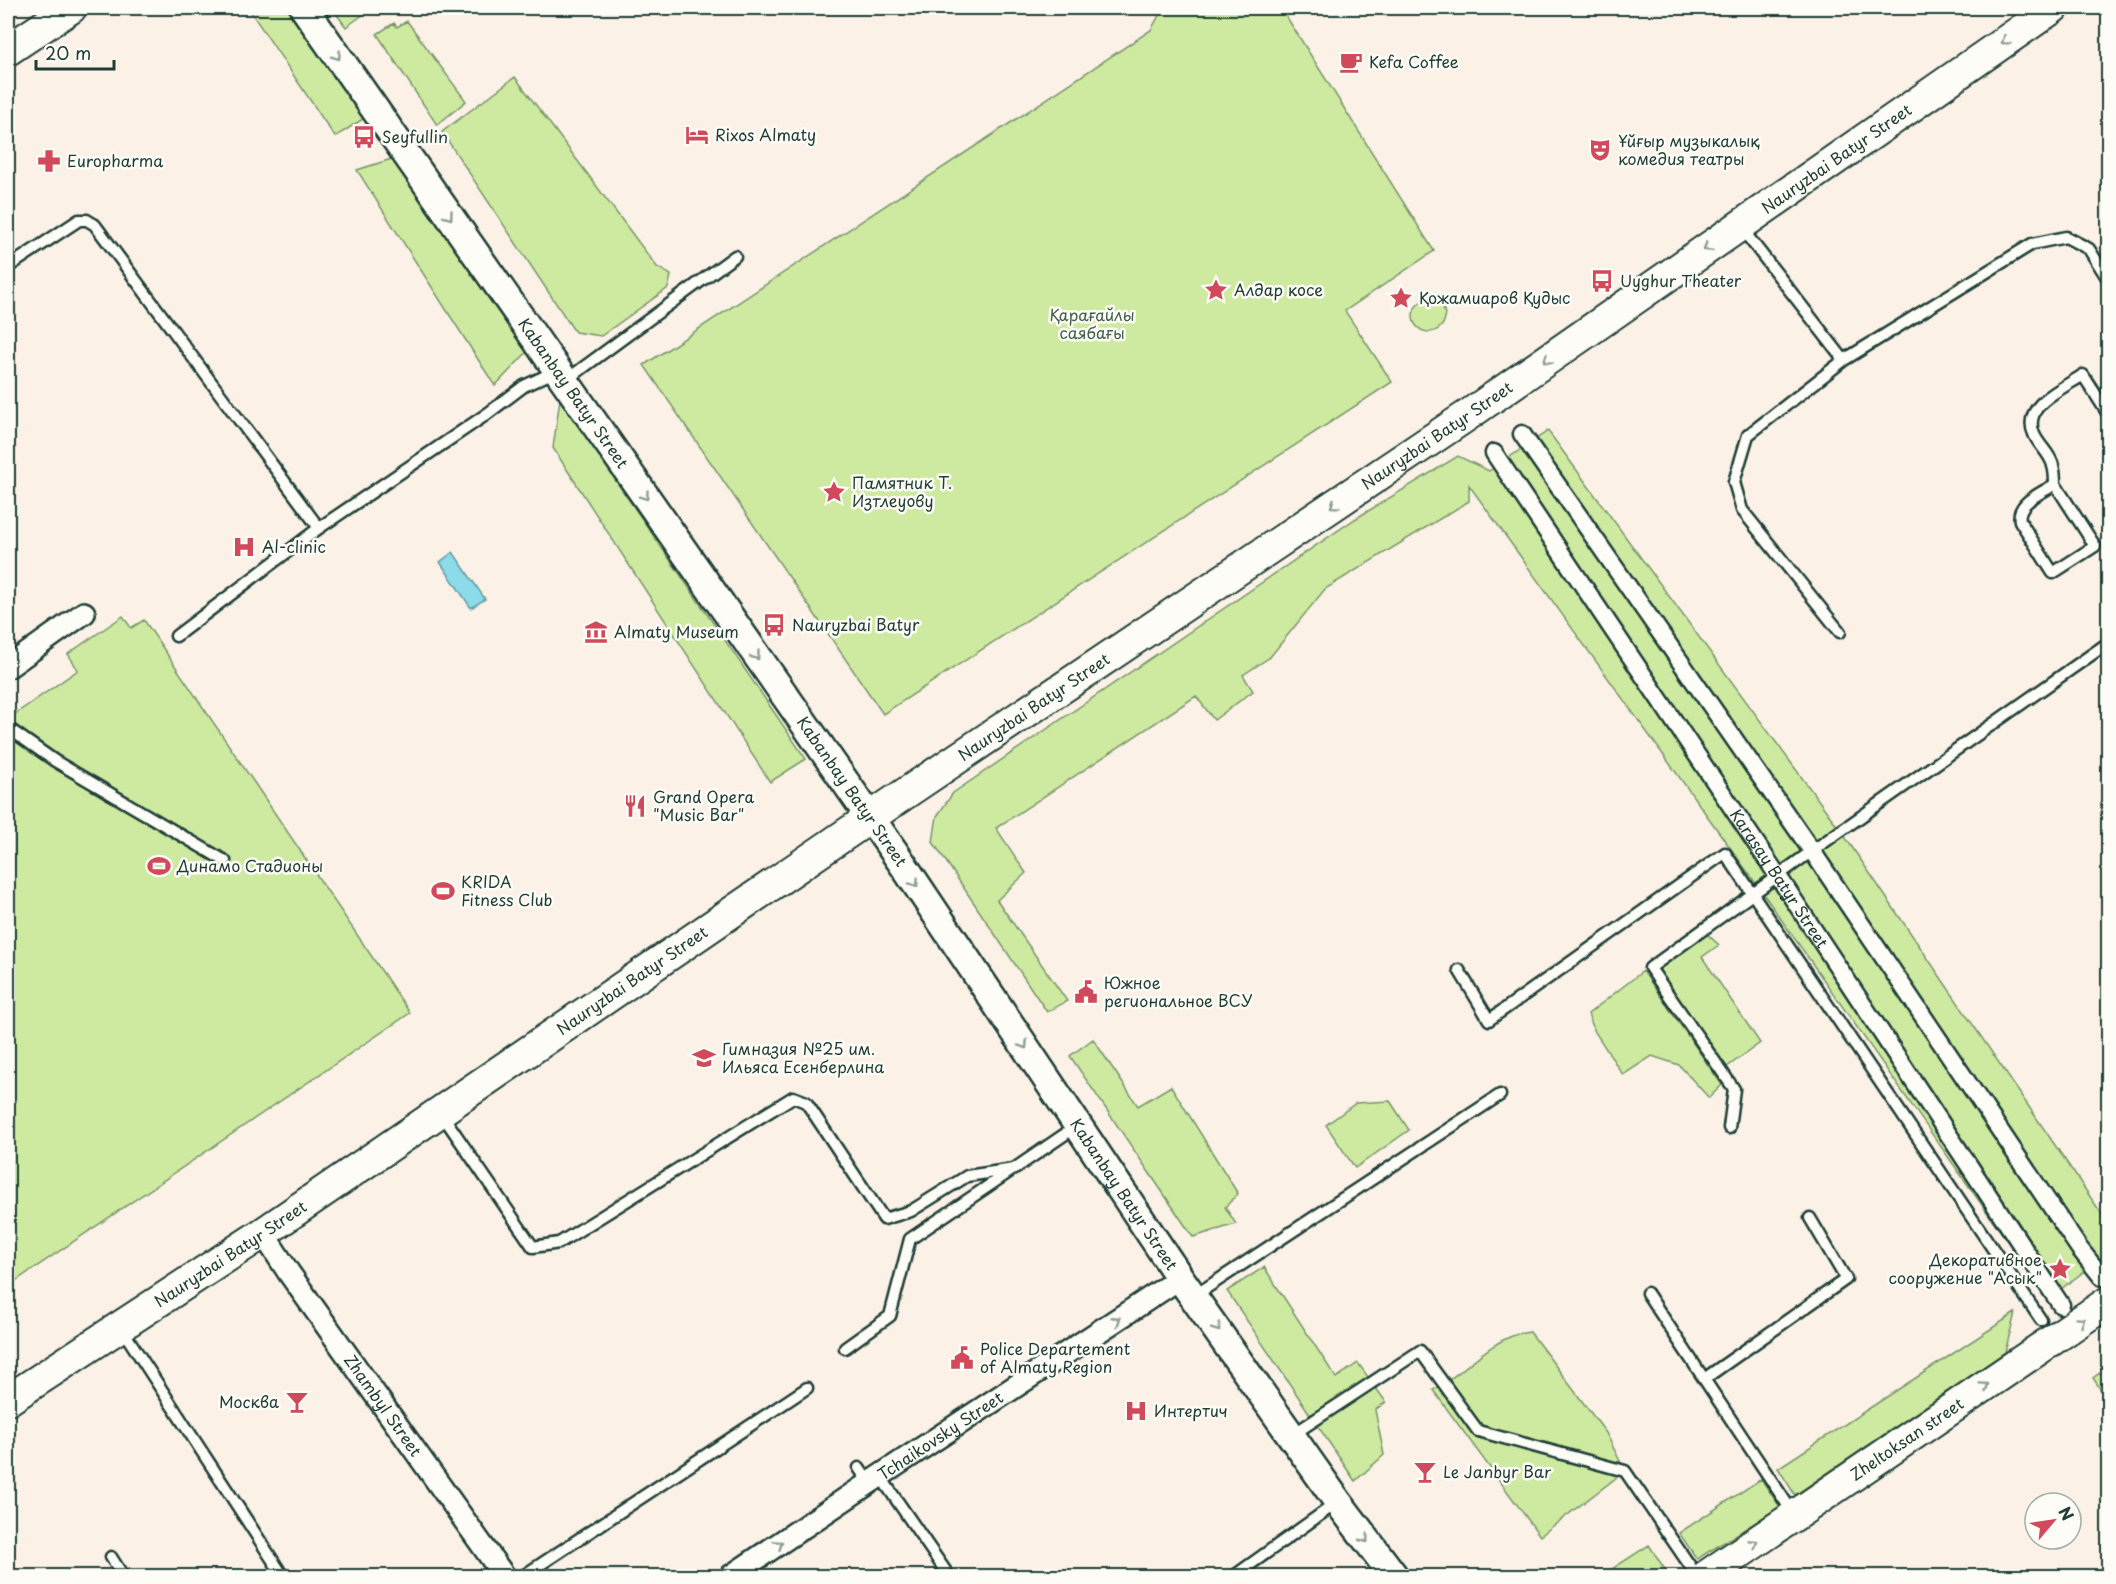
<svg xmlns="http://www.w3.org/2000/svg" width="2116" height="1584" viewBox="0 0 2116 1584" font-family="'Playpen Sans',sans-serif">
  <style>
    .green { fill: #ceeaa1; stroke: #76946a; stroke-width: 1.5 }
    .water { fill: #8cdbe8; stroke: #609ca0; stroke-width: 1.5 }
    .lines { fill: none; stroke-linecap: round; stroke-linejoin: round }
    .service-casing { stroke: #1f3d34; stroke-width: 15 }
    .pedestrian-casing { stroke: #1f3d34; stroke-width: 21 }
    .minor-casing { stroke: #1f3d34; stroke-width: 26 }
    .tertiary-casing { stroke: #1f3d34; stroke-width: 32 }
    .secondary-casing { stroke: #1f3d34; stroke-width: 34 }
    .service { stroke: #fdfcf7; stroke-width: 10 }
    .pedestrian { stroke: #fdfcf7; stroke-width: 16 }
    .minor { stroke: #fdfcf7; stroke-width: 21 }
    .tertiary { stroke: #fdfcf7; stroke-width: 27 }
    .secondary { stroke: #fdfcf7; stroke-width: 30 }
    .oneway { stroke: #8e9c96 }
    .labels { text-anchor: middle; stroke-width: 5; stroke-linejoin: round; paint-order: stroke }
    .poi-label { font-size: 16px; fill: #1f3d34; stroke: #fdfcf7; text-anchor: start }
    .street-label { font-size: 16px; fill: #1f3d34; stroke: #fdfcf7 }
    .park-label { font-size: 16px; fill: #42604a; stroke: #fdfcf7 }
  </style>
  <rect width="100%" height="100%" fill="#fbf1e7"/>
  <filter id="ink" filterUnits="userSpaceOnUse"><feTurbulence type="fractalNoise" baseFrequency=".0167" numOctaves="2"/><feDisplacementMap in="SourceGraphic" scale="12" xChannelSelector="R" yChannelSelector="G"/><feConvolveMatrix kernelMatrix="1 2 1 2 8 2 1 2 1" color-interpolation-filters="sRGB"/></filter>
  <g filter="url(#ink)">
    <path class="green" d="M248 8H293L369 115 335 137Z
      M332 8H369L364 14 346 27Z
      M1163 8H1281L1434 251 1345 311 1392 382 883 714 644 365 1151 30Z
      M407 21 466 101 437 125 377 34 394 23 397 27Z
      M515 77 657 267 671 275 668 288 601 336 575 332 442 132Z
      M398 157 529 350 495 386 357 170Z
      M1413 316a16 16 0 1 1 32 0a16 16 0 1 1-32 0Z
      M560 399 806 759 770 782 553 448Z
      M1548 431 1841 831 2108 1223V1253L2048 1299 1757 885 1469 485V501L1325 589 1270 657 1243 675 1253 691 1214 720 1196 696 996 828 1026 873 997 900 1067 1001 1047 1012 933 842 937 816 953 793 1355 519 1458 456 1489 471Z
      M123 616 131 628 144 620 410 1013 8 1286V719L78 670 68 654Z
      M1707 934 1719 945 1702 957 1760 1043 1727 1067 1658 970Z
      M1643 971 1722 1085 1709 1098 1679 1065 1652 1056 1623 1075 1595 1032 1588 1014Z
      M1093 1039 1138 1106 1171 1086 1238 1194 1225 1207 1236 1224 1193 1237 1070 1056Z
      M1390 1101 1409 1130 1355 1168 1326 1125 1356 1103Z
      M1264 1267 1336 1378 1358 1363 1386 1402 1375 1410 1384 1455 1355 1481 1227 1291Z
      M2015 1313 2005 1352 1795 1495 1778 1468Z
      M1530 1332 1606 1433 1625 1471 1540 1536 1433 1390C1461 1375 1482 1348 1512 1336 1517 1333 1524 1333 1530 1332Z
      M2108 1367V1401L2093 1378Z
      M1761 1479 1780 1507 1697 1559 1679 1533Z
      M1649 1545 1668 1574 1665 1576H1601Z"/>
    <path class="water" d="M453 552 485 599 471 608 440 562Z"/>
    <g class="lines">
      <g class="service-casing">
        <path id="service" d="M1742 229 1844 360 1748 435 1734 482 1742 510 1840 632
          M8 267 79 220H87L95 225 319 528 487 414 524 386 556 371
          M1844 360 2032 244 2066 237 2089 249 2108 279
          M565 381 735 256
          M2055 484 2095 546 2053 573 2020 521C2016 502 2041 494 2055 484Z
          M2055 484C2055 478 2055 472 2053 466 2051 454 2038 445 2034 434 2021 405 2064 388 2083 375L2108 414
          M176 636 319 528
          M8 728 55 761 225 861
          M1459 970 1489 1020 1725 853 2041 1320
          M441 1113 533 1247 559 1243 793 1097 806 1102 884 1219 911 1211 967 1176 1014 1169 1077 1126
          M1729 1128 1734 1089 1650 968 1812 851 2108 643
          M1647 1293 1793 1513
          M1194 1296 1500 1095
          M122 1329 283 1576
          M845 1348 890 1316 910 1239 1012 1170
          M1704 1379 1846 1279 1810 1218
          M1292 1435 1420 1351 1478 1431 1625 1471 1697 1576
          M859 1468 869 1483
          M880 1476 949 1576
          M111 1557 123 1576
          M523 1576 807 1388
          M1234 1576 1338 1502"/>
      </g>
      <g class="pedestrian-casing">
        <g id="pedestrian">
          <path d="M1522 434 1812 851 2079 1248 2102 1277"/>
          <path id="s1" d="M1494 453 1778 876 2061 1305"/>
        </g>
      </g>
      <g class="minor-casing">
        <g id="minor">
          <path d="M8 667 84 613"/>
          <path id="s2" d="M263 1233 289 1273 504 1576"/>
          <path id="s3" d="M731 1576 869 1483 1180 1278"/>
        </g>
      </g>
      <g class="tertiary-casing">
        <g id="tertiary">
          <path id="s4" d="M304 8 902 863 1180 1278 1338 1502 1394 1576"/>
        </g>
      </g>
      <g class="secondary-casing">
        <g id="secondary">
          <path d="M8 50 71 8"/>
          <path id="s5" d="M8 1400 263 1233 903 795 1468 415 2053 8"/>
          <path id="s6" d="M1706 1576 2108 1302"/>
        </g>
      </g>
      <use href="#service" class="service"/>
      <use href="#pedestrian" class="pedestrian"/>
      <use href="#minor" class="minor"/>
      <use href="#tertiary" class="tertiary"/>
      <use href="#secondary" class="secondary"/>
    </g>
    <defs><path id="oneway-chevron" d="M-2-3.5L2.5 0L-2 3.5" fill="none" stroke-width="1.6" stroke-linecap="round" stroke-linejoin="round" transform="scale(1.5)"/></defs>
    <g class="oneway">
      <use href="#oneway-chevron" transform="translate(2005 41) rotate(145)"/>
      <use href="#oneway-chevron" transform="translate(337 56) rotate(55)"/>
      <use href="#oneway-chevron" transform="translate(449 216) rotate(55)"/>
      <use href="#oneway-chevron" transform="translate(1707 248) rotate(145)"/>
      <use href="#oneway-chevron" transform="translate(1547 360) rotate(145)"/>
      <use href="#oneway-chevron" transform="translate(645 496) rotate(55)"/>
      <use href="#oneway-chevron" transform="translate(1334 505) rotate(146)"/>
      <use href="#oneway-chevron" transform="translate(756 656) rotate(55)"/>
      <use href="#oneway-chevron" transform="translate(915 883) rotate(56)"/>
      <use href="#oneway-chevron" transform="translate(1024 1045) rotate(56)"/>
      <use href="#oneway-chevron" transform="translate(1117 1320) rotate(-33)"/>
      <use href="#oneway-chevron" transform="translate(2081 1321) rotate(-34)"/>
      <use href="#oneway-chevron" transform="translate(1217 1328) rotate(55)"/>
      <use href="#oneway-chevron" transform="translate(1985 1386) rotate(-34)"/>
      <use href="#oneway-chevron" transform="translate(1365 1539) rotate(53)"/>
      <use href="#oneway-chevron" transform="translate(1754 1543) rotate(-34)"/>
      <use href="#oneway-chevron" transform="translate(779 1544) rotate(-34)"/>
    </g>
  </g>
  <defs>
    <g id="cafe-bare" transform="scale(1.8)"><path d="M-5.5-4.5H6V0H3Q3 3.5 0 3.5H-2.5Q-5.5 3.5-5.5 0ZM3-3.2v2h1.7v-2ZM-6 4.5H4V6H-6Z" fill="#d1495b" stroke="#fdfcf7" stroke-width="2.5" paint-order="stroke"/></g>
    <g id="hotel-bare" transform="scale(1.8)"><path d="M-6-4.5h1.5V1H6V5H4.5V3h-9V5H-6ZM-4 0a1.8 1.8 0 1 1 3.6 0ZM.5 0V-2.5h3Q6-2.5 6 0Z" fill="#d1495b" stroke="#fdfcf7" stroke-width="2.5" paint-order="stroke"/></g>
    <g id="bus-bare" transform="scale(1.8)"><path d="M-5-6H5V4H4V6H2V4H-2V6H-4V4H-5ZM-3.5-4V0h7V-4ZM-3.5 1.2v1.5H-2V1.2ZM2 1.2v1.5H3.5V1.2Z" fill="#d1495b" stroke="#fdfcf7" stroke-width="2.5" paint-order="stroke"/></g>
    <g id="theatre-bare" transform="scale(1.8)"><path d="M-5-5.5Q0-4 5-5.5V0Q5 5 0 6Q-5 5-5 0ZM-3.3-2.5H-1v1.5H-3.3ZM1-2.5H3.3v1.5H1ZM-2.8 1Q0 5.5 2.8 1Z" fill="#d1495b" stroke="#fdfcf7" stroke-width="2.5" paint-order="stroke"/></g>
    <g id="pharmacy-bare" transform="scale(1.8)"><path d="M-2-6h4v4h4v4h-4v4h-4v-4h-4v-4h4Z" fill="#d1495b" stroke="#fdfcf7" stroke-width="2.5" paint-order="stroke"/></g>
    <g id="sight-bare" transform="scale(1.8)"><path d="M0-6L1.8-2.2L6-1.7L2.9 1.2L3.7 5.4L0 3.3L-3.7 5.4L-2.9 1.2L-6-1.7L-1.8-2.2Z" fill="#d1495b" stroke="#fdfcf7" stroke-width="2.5" paint-order="stroke"/></g>
    <g id="hospital-bare" transform="scale(1.8)"><path d="M-5-5h3v3.5h4V-5h3V5h-3V1.5h-4V5h-3Z" fill="#d1495b" stroke="#fdfcf7" stroke-width="2.5" paint-order="stroke"/></g>
    <g id="museum-bare" transform="scale(1.8)"><path d="M0-6L6-3V-2H-6V-3ZM-5-1h2V3h-2ZM-1-1h2V3h-2ZM3-1h2V3H3ZM-6 4H6V6H-6Z" fill="#d1495b" stroke="#fdfcf7" stroke-width="2.5" paint-order="stroke"/></g>
    <g id="restaurant-bare" transform="scale(1.8)"><path d="M-5-6h1v4h1v-4h1v4h1v-4h1v5L-1.5 .5V6h-2V.5L-5-1ZM5-6V6H3V1.5H1.5Q1.5-4 5-6Z" fill="#d1495b" stroke="#fdfcf7" stroke-width="2.5" paint-order="stroke"/></g>
    <g id="stadium-bare" transform="scale(1.8)"><path d="M0-5a6.5 5 0 1 0 0 10a6.5 5 0 1 0 0-10ZM-3.5-1.8h7v3.6h-7Z" fill="#d1495b" stroke="#fdfcf7" stroke-width="2.5" paint-order="stroke"/></g>
    <g id="civic-bare" transform="scale(1.8)"><path d="M-.6-6.5H3V-4.5H.6V-3L4-1V1h2V6H-6V1h2V-1L-.6-3ZM-1.2 2.5V6h2.4V2.5Z" fill="#d1495b" stroke="#fdfcf7" stroke-width="2.5" paint-order="stroke"/></g>
    <g id="school-bare" transform="scale(1.8)"><path d="M0-5L7-2L0 1L-7-2ZM-4 1L0 2.5L4 1V4Q0 6-4 4Z" fill="#d1495b" stroke="#fdfcf7" stroke-width="2.5" paint-order="stroke"/></g>
    <g id="bar-bare" transform="scale(1.8)"><path d="M-6-5H6L.8 .8V4.5H3.5V6h-7V4.5H-.8V.8Z" fill="#d1495b" stroke="#fdfcf7" stroke-width="2.5" paint-order="stroke"/></g>
  </defs>
  <g fill-rule="evenodd">
    <use href="#cafe-bare" x="1351" y="62"/>
    <use href="#hotel-bare" x="697" y="135"/>
    <use href="#bus-bare" x="364" y="137"/>
    <use href="#theatre-bare" x="1600" y="150"/>
    <use href="#pharmacy-bare" x="49" y="161"/>
    <use href="#bus-bare" x="1602" y="281"/>
    <use href="#sight-bare" x="1216" y="290"/>
    <use href="#sight-bare" x="1401" y="298"/>
    <use href="#sight-bare" x="834" y="492"/>
    <use href="#hospital-bare" x="244" y="547"/>
    <use href="#bus-bare" x="774" y="625"/>
    <use href="#museum-bare" x="596" y="632"/>
    <use href="#restaurant-bare" x="635" y="806"/>
    <use href="#stadium-bare" x="159" y="866"/>
    <use href="#stadium-bare" x="443" y="891"/>
    <use href="#civic-bare" x="1086" y="992"/>
    <use href="#school-bare" x="704" y="1058"/>
    <use href="#sight-bare" x="2060" y="1269"/>
    <use href="#civic-bare" x="962" y="1358"/>
    <use href="#bar-bare" x="297" y="1402"/>
    <use href="#hospital-bare" x="1136" y="1411"/>
    <use href="#bar-bare" x="1425" y="1472"/>
  </g>
  <g class="labels">
    <g class="poi-label">
      <text x="1369" y="68">Kefa Coffee</text>
      <text x="715" y="141">Rixos Almaty</text>
      <text x="382" y="143">Seyfullin</text>
      <text x="1618" y="147">Ұйғыр музыкалық<tspan x="1618" dy="18">комедия театры</tspan></text>
      <text x="67" y="167">Europharma</text>
      <text x="1620" y="287">Uyghur Theater</text>
      <text x="1234" y="296">Алдар косе</text>
      <text x="1419" y="304">Қожамиаров Қудыс</text>
      <text x="852" y="489">Памятник Т.<tspan x="852" dy="18">Изтлеуову</tspan></text>
      <text x="262" y="553">Al-clinic</text>
      <text x="792" y="631">Nauryzbai Batyr</text>
      <text x="614" y="638">Almaty Museum</text>
      <text x="653" y="803">Grand Opera<tspan x="653" dy="18">"Music Bar"</tspan></text>
      <text x="177" y="872">Динамо Стадионы</text>
      <text x="461" y="888">KRIDA<tspan x="461" dy="18">Fitness Club</tspan></text>
      <text x="1104" y="989">Южное<tspan x="1104" dy="18">региональное ВСУ</tspan></text>
      <text x="722" y="1055">Гимназия №25 им.<tspan x="722" dy="18">Ильяса Есенберлина</tspan></text>
      <text x="2042" y="1266" text-anchor="end">Декоративное<tspan x="2042" dy="18">сооружение "Асык"</tspan></text>
      <text x="980" y="1355">Police Departement<tspan x="980" dy="18">of Almaty Region</tspan></text>
      <text x="279" y="1408" text-anchor="end">Москва</text>
      <text x="1154" y="1417">Интертич</text>
      <text x="1443" y="1478">Le Janbyr Bar</text>
    </g>
    <g class="street-label">
      <text dy="6" stroke="none"><textPath href="#s5" startOffset="2210">Nauryzbai Batyr Street</textPath></text>
      <text dy="6" stroke="none"><textPath href="#s4" startOffset="470">Kabanbay Batyr Street</textPath></text>
      <text dy="6" stroke="none"><textPath href="#s5" startOffset="1724">Nauryzbai Batyr Street</textPath></text>
      <text dy="6" stroke="none"><textPath href="#s5" startOffset="1238">Nauryzbai Batyr Street</textPath></text>
      <text dy="6" stroke="none"><textPath href="#s4" startOffset="956">Kabanbay Batyr Street</textPath></text>
      <text dy="6" stroke="none"><textPath href="#s1" startOffset="512">Karasay Batyr Street</textPath></text>
      <text dy="6" stroke="none"><textPath href="#s5" startOffset="752">Nauryzbai Batyr Street</textPath></text>
      <text dy="6" stroke="none"><textPath href="#s4" startOffset="1442">Kabanbay Batyr Street</textPath></text>
      <text dy="6" stroke="none"><textPath href="#s5" startOffset="266">Nauryzbai Batyr Street</textPath></text>
      <text dy="6" stroke="none"><textPath href="#s2" startOffset="210">Zhambyl Street</textPath></text>
      <text dy="6" stroke="none"><textPath href="#s3" startOffset="252">Tchaikovsky Street</textPath></text>
      <text dy="6" stroke="none"><textPath href="#s6" startOffset="243">Zheltoksan street</textPath></text>
    </g>
    <g class="park-label">
      <text x="1092" y="321">Қарағайлы<tspan x="1092" dy="18">саябағы</tspan></text>
    </g>
  </g>
  <rect width="2116" height="1584" fill="none" stroke="#fdfcf7" stroke-width="30"/>
  <rect x="15" y="15" width="2086" height="1554" fill="none" stroke="#1f3d34" stroke-width="2" filter="url(#ink)"/>
  <g transform="translate(2053 1521) rotate(61)"><circle r="28" fill="#fdfcf7" stroke="#a4b0a9" stroke-width="1.5"/>
  <path d="M0-4.5L10 22L0 15L-10 22Z" fill="#d1495b"/>
  <text y="-9" font-size="16" font-weight="bold" text-anchor="middle" fill="#1f3d34">N</text>
  </g>
  <path d="M36 60v9h78v-9" fill="none" stroke="#1f3d34" stroke-width="3"/>
  <text x="45" y="60" font-size="18" fill="#1f3d34" stroke="#fdfcf7" stroke-width="4.5" paint-order="stroke">20 m</text>
</svg>
